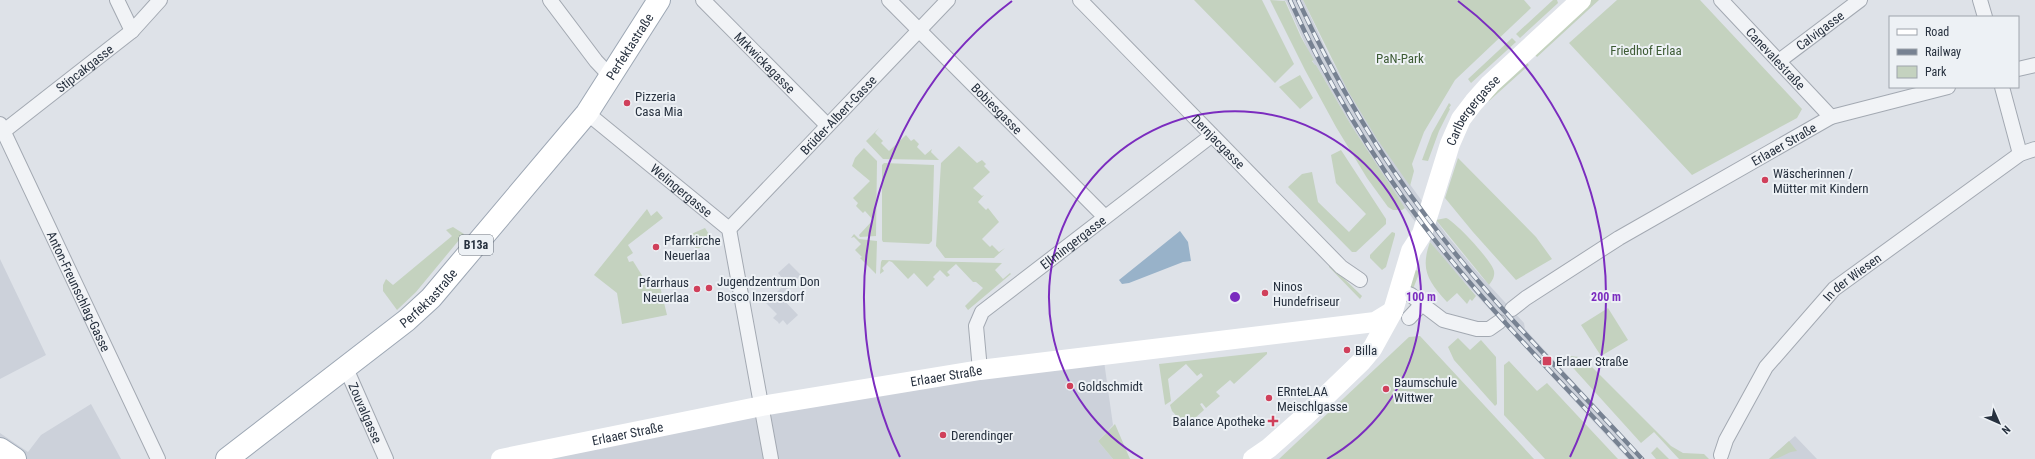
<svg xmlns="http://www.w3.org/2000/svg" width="2035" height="459" viewBox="0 0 2035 459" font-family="'Roboto Condensed',sans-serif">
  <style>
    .built { fill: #ccd1da }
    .green { fill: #c4d2bf }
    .water { fill: #98b2c9 }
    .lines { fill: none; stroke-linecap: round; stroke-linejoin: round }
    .street-casing { stroke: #a3a9b2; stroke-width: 16 }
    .primary-casing { stroke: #9da7b4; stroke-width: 24 }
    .street { stroke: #f1f3f6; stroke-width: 14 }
    .secondary { stroke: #fff; stroke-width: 20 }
    .primary { stroke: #fff; stroke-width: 22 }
    .rail-casing { stroke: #778292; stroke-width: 4.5 }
    .rail { stroke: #edf1f5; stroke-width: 3; stroke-dasharray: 9; stroke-linecap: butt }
    .ring { fill: none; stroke: #7b2cbf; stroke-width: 2 }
    .poi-dot { fill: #d0405b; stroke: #edf1f5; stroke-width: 1.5 }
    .labels { text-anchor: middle; stroke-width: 4; stroke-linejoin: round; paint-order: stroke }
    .shield { fill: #edf1f5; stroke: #626b76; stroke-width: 1 }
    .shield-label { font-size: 12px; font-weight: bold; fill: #27313f }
    .street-label { font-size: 13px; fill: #27313f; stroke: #edf1f5 }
    .park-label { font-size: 13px; fill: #3d5b34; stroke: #edf1f5 }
    .poi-label { font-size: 13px; fill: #27313f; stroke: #edf1f5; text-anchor: start }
    .centre { fill: #7b2cbf; stroke: #edf1f5; stroke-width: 2 }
    .ring-label { font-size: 12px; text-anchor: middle; font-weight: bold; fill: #7b2cbf; stroke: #edf1f5; stroke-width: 4; stroke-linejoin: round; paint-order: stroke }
  </style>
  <rect width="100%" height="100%" fill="#dee2e8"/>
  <path class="built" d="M1283 0H1303L1328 54 1363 115 1390 157 1446 234 1479 274 1524 323 1525 329 1645 459H1628L1442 258 1402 204 1351 125 1316 65 1315 66 1286 1Z
    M0 259 46 355 0 379Z
    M789 263 801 275 780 296 798 315 787 325 783 320 779 324 778 322 773 318 777 314 766 303 786 283 778 273Z
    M1103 354 1113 425 1098 441 1113 459H501Z
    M91 404 121 459H0V433L28 452 41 435Z
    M1795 436 1817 459H1769Z"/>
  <path class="green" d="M1194 0H1262L1294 64 1275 83Z
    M1270 0 1285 1 1301 37 1314 60 1312 61 1315 65H1316L1351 125 1405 208 1402 210H1393L1388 207 1367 178 1336 127 1305 70Z
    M1303 0H1524L1531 8 1455 80 1424 132 1412 164 1414 171 1410 186 1377 139 1348 91Z
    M1553 0H1557L1558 3 1520 38 1516 34Z
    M1591 0H1599L1537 57 1533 53Z
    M1617 0H1700L1802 109 1797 118 1692 175 1569 43Z
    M1512 38 1516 42 1471 83 1468 79Z
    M1525 61 1529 65 1489 101 1483 95Z
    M1300 75 1313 98 1300 109 1279 87Z
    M1449 103 1451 105 1449 108 1450 109 1439 131 1428 161 1422 160 1432 133Z
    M879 128 875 133 883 141 881 143 889 151 906 135 911 141 914 139 919 144 917 147 925 155 932 149 931 152 939 160 883 159 866 141Z
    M959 146 977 163 982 160 986 164 984 166 990 172 973 188 982 196 984 195 978 202 986 210 988 208 999 222 982 239 990 247 992 245 999 252 1005 248 994 258H945L936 246 941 163Z
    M864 148 877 161 876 236 860 237 859 235 873 220 865 211 863 213 856 206 858 203 853 198 870 181 852 166 855 158Z
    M1341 150 1386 219V224L1356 252H1352L1288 187 1302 174 1312 172 1318 202 1349 232 1366 214 1336 183 1331 155Z
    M1458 158 1536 237 1552 259 1516 280 1473 232 1445 198Z
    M884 163 934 165 932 241 929 244 883 242 882 240V165Z
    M647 209 651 216 657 211 663 218 628 245 633 253 627 257 629 262 633 261 643 277 640 279 643 285 658 278 667 315 622 324 617 293 594 275Z
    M1446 218C1455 221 1492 261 1494 271 1495 277 1492 281 1489 285L1436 220Z
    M453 227 464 234 416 292 397 310 383 291V285L386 279 393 285 452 236 446 230Z
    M705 228 714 242 696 249 689 235Z
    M1392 232 1395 233V235L1386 267 1382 270 1370 258V255Z
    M854 234 859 239 877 241 876 274 860 258 862 257 855 250 861 244 854 237 851 238Z
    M1430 242 1476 296 1472 301 1470 299 1467 304 1457 293 1447 302C1428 281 1420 270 1430 242Z
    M882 260 1002 263 995 270 1003 279 1010 273 1011 274 968 310 965 306 983 288 976 282H973L956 264 947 272 950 275 947 277 940 270 933 277 935 279 927 287 914 273 908 279 892 262 889 261 882 268 884 271 880 274 881 262Z
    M1329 264 1362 296 1360 299 1329 267Z
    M1415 270 1420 271 1413 289 1409 288Z
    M1608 308 1628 340 1601 356 1581 325Z
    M1420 336 1534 459H1279L1409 337Z
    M1458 338 1470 350 1481 340 1496 357 1497 404 1495 406 1454 360 1448 347Z
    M1267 352V354L1234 384 1230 380 1216 392 1220 396 1206 408 1202 403 1200 404 1204 410 1186 426 1172 411 1170 405 1203 376 1201 373 1197 376 1186 364 1168 379 1171 401 1165 405 1159 364Z
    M1570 356 1579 357 1587 362 1671 446 1683 453 1704 454 1709 459H1679L1654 432 1641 443 1566 360Z
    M1509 361 1537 391 1547 383 1618 459H1545L1504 415V365Z
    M1115 424 1130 459H1113L1098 441Z
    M1789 441 1797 451C1784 452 1784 459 1769 459Z
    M1657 447 1669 459H1656L1651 453Z"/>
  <path class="water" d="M1180 231 1188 242 1191 261 1183 262 1129 283 1122 284 1119 280Z"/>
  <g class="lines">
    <g class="street-casing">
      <g id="street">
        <path d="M117 0 132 31"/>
        <path d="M550 0 596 61 611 77"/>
        <path id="s1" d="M703 0 827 125"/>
        <path id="s2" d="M889 0 1105 217"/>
        <path id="s3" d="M1080 0 1341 267 1360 280"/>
        <path id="s4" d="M1721 0 1831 117"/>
        <path d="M1980 0 1985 17"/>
        <path id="s5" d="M1779 61 1860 0"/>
        <path d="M2018 69 2035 65"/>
        <path d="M2002 87 2020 154"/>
        <path id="s6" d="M587 113 729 229 771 459"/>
        <path id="s7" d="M0 124 158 459"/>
        <path id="s8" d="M4 131 132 31 160 0"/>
        <path id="s9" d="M729 229 948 0"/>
        <path d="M1399 290 1411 295 1422 304"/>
        <path id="s10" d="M1512 309 1526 298 1619 238 1831 117 1948 87"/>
        <path d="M1409 318 1422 304 1443 320 1477 329H1489L1499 322"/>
        <path id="s11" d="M345 366 386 459"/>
        <path id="s12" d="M980 370 976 326 982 312 1211 136"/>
        <path id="s13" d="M1721 455 1726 440 1766 367 1834 289 2020 154 2035 149"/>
      </g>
    </g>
    <g class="primary-casing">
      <g id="primary">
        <path d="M0 449 15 459"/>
        <path id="s16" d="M227 459 407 320 431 298 587 113 659 0"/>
      </g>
    </g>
    <use href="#street" class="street"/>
    <g class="secondary">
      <path id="s14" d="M501 459 762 406 980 370 1375 322 1393 311"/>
      <path id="s15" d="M1253 459 1269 448 1304 417 1361 362 1372 349 1393 311 1411 251 1422 234 1450 144 1461 119 1474 102 1490 84 1581 0"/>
    </g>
    <use href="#primary" class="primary"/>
    <g class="rail-casing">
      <path id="rail" d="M1290 0C1326 80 1371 156 1424 226 1487 309 1562 382 1632 459
        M1298 0C1334 78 1377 152 1429 220 1493 305 1570 380 1642 459"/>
    </g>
    <use href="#rail" class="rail"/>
  </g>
  <g class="ring">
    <path d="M1143 459A186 186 0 1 1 1327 459"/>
    <path d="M900 457A371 371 0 0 1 1012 1M1458 1A371 371 0 0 1 1570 457"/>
  </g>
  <g class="poi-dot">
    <circle cx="627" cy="103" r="4"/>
    <circle cx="1765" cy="180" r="4"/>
    <circle cx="656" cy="247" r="4"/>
    <circle cx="709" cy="288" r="4"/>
    <circle cx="697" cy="289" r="4"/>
    <circle cx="1265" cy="293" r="4"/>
    <circle cx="1347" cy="350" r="4"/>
    <rect x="1542" y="356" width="10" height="10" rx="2"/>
    <circle cx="1070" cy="386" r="4"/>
    <circle cx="1386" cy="389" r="4"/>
    <circle cx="1269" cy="398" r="4"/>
    <path d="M1271 415h4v4h4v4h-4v4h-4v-4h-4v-4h4z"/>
    <circle cx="943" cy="435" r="4"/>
  </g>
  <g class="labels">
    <rect class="shield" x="459" y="235" width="34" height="20" rx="3"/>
    <g class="shield-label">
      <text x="476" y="249">B13a</text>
    </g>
    <g class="street-label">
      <text dy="5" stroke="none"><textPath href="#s5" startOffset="51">Calvigasse</textPath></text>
      <text dy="5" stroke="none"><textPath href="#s16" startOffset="581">Perfektastraße</textPath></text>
      <text dy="5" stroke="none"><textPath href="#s4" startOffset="80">Canevalestraße</textPath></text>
      <text dy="5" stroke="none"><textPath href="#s1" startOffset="88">Mrkwickagasse</textPath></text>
      <text dy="5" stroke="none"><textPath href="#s8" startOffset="102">Stipcakgasse</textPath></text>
      <text dy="5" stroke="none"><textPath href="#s2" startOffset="153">Bobiesgasse</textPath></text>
      <text dy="5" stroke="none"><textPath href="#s15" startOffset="424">Carlbergergasse</textPath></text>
      <text dy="5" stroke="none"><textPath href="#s9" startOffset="158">Brüder-Albert-Gasse</textPath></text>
      <text dy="5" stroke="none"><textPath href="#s3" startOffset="198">Dernjacgasse</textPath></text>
      <text dy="5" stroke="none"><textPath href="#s10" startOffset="318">Erlaaer Straße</textPath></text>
      <text dy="5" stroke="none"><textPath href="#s6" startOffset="122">Welingergasse</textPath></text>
      <text dy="5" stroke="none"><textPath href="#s12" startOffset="174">Ellmingergasse</textPath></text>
      <text dy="5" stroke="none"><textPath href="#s13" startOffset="224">In der Wiesen</textPath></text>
      <text dy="5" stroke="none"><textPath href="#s7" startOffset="185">Anton-Freunschlag-Gasse</textPath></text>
      <text dy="5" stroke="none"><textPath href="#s16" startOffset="258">Perfektastraße</textPath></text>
      <text dy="5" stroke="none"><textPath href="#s14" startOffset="453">Erlaaer Straße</textPath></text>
      <text dy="5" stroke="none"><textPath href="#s11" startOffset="51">Zouvalgasse</textPath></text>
      <text dy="5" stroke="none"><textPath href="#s14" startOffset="129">Erlaaer Straße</textPath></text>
    </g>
    <g class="park-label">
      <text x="1646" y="55">Friedhof Erlaa</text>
      <text x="1400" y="63">PaN-Park</text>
    </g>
    <g class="poi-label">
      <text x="635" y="101">Pizzeria<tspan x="635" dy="15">Casa Mia</tspan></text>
      <text x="1773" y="178">Wäscherinnen /<tspan x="1773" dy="15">Mütter mit Kindern</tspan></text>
      <text x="664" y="245">Pfarrkirche<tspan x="664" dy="15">Neuerlaa</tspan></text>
      <text x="717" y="286">Jugendzentrum Don<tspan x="717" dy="15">Bosco Inzersdorf</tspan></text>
      <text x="689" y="287" text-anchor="end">Pfarrhaus<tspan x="689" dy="15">Neuerlaa</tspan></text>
      <text x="1273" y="291">Ninos<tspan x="1273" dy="15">Hundefriseur</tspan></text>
      <text x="1355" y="355">Billa</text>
      <text x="1556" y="366">Erlaaer Straße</text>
      <text x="1394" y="387">Baumschule<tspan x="1394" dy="15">Wittwer</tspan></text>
      <text x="1078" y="391">Goldschmidt</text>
      <text x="1277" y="396">ERnteLAA<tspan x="1277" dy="15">Meischlgasse</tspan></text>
      <text x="1265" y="426" text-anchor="end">Balance Apotheke</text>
      <text x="951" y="440">Derendinger</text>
    </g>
  </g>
  <circle cx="1235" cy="297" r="6" class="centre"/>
  <g class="ring-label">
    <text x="1421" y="301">100 m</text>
    <text x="1606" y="301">200 m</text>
  </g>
  <rect x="1889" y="16" width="130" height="72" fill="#edf1f5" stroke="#9ea4ac"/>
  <rect x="1897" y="29" width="20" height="6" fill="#ffffff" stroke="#9ea4ac"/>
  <text x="1925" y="36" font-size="12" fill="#27313f">Road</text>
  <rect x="1897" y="49" width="20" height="6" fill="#778292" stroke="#9ea4ac"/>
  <text x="1925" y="56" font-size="12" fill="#27313f">Railway</text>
  <rect x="1897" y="66" width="20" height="12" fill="#c4d2bf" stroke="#9ea4ac"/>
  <text x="1925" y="76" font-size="12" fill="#27313f">Park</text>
  <g transform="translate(1999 423) rotate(135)" stroke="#edf1f5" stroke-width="3" paint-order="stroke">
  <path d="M0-3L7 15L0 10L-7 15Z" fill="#27313f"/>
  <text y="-6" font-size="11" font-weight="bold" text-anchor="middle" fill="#27313f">N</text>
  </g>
</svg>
